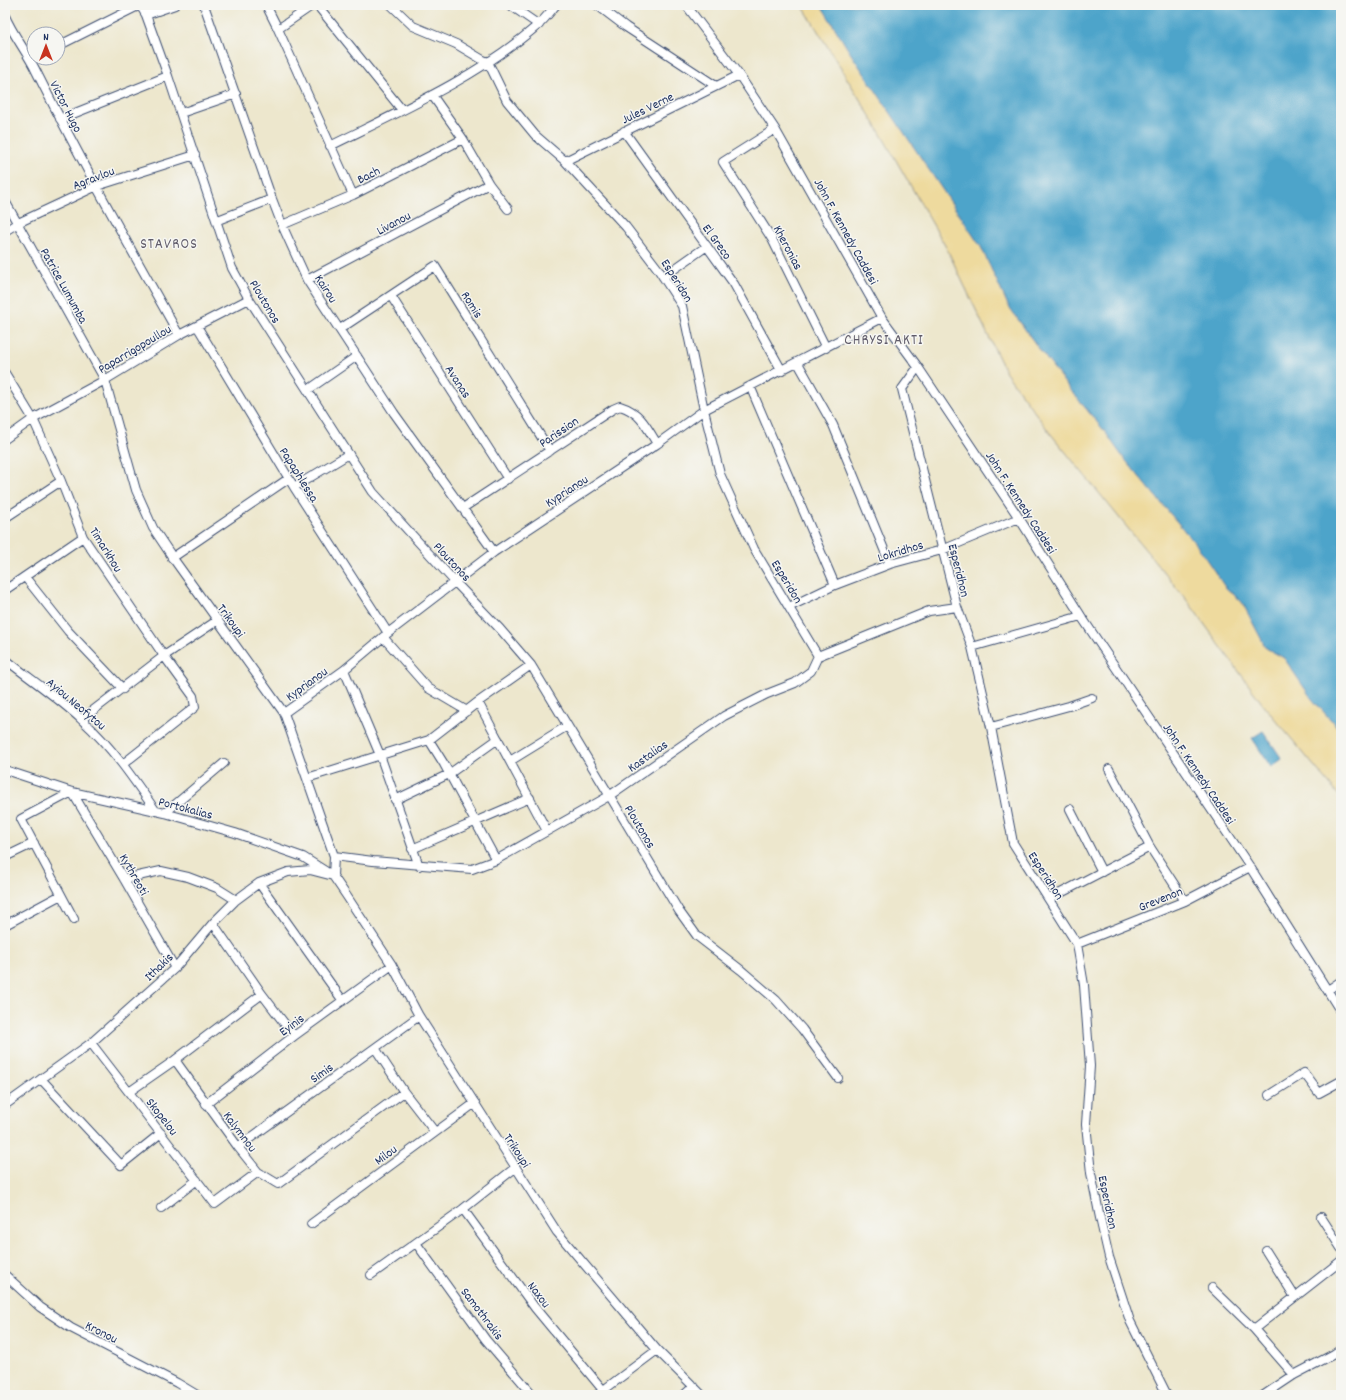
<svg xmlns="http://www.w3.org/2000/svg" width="1346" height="1400" viewBox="0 0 1346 1400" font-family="Dekko,sans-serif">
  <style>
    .sand { fill: #eeda9e; stroke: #84847e }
    .water { fill: #4da4ca; stroke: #346a94 }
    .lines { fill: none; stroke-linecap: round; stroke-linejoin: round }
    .minor-casing { stroke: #3a4b6f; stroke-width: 10 }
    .minor { stroke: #fff; stroke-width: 8 }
    .labels { text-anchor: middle; stroke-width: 3; stroke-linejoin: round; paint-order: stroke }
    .street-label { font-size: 13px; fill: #1b2f5e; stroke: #f6f6f2 }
    .quarter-label { font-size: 15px; letter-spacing: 1px; fill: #615d6b; stroke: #f6f6f2 }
  </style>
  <rect width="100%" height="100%" fill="#f6f6f2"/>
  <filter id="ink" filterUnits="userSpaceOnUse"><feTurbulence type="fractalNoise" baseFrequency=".025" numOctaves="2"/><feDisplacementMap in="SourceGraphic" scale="8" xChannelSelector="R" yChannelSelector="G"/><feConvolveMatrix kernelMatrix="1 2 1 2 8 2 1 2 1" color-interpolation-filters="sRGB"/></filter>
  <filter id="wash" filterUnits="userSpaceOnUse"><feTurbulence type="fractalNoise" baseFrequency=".012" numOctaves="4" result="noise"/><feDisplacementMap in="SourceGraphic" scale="16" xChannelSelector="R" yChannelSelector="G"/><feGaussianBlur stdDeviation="0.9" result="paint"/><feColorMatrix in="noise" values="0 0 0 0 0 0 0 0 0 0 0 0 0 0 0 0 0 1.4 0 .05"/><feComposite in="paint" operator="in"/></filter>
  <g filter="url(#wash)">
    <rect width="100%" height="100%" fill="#ede7cd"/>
    <path class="sand" d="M802 5H821L849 51 981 247 1008 305 1034 342 1064 382 1106 433 1122 456 1198 547 1225 587 1242 602 1266 648 1284 658 1312 699 1341 731V798L1264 706 1189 603 1050 433 1006 373 947 249 878 129Z"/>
    <path class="water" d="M821 5H1341V731L1312 699 1284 658 1266 648 1242 602 1225 587 1198 547 1122 456 1106 433 1064 382 1034 342 1008 305 981 247 849 51Z
      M1263 731 1282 759 1271 767 1252 738Z"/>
  </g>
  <g filter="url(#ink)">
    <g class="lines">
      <g class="minor-casing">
        <path id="minor" d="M140 5 146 15 168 76 232 268 249 299 373 492 454 581 500 629 531 665 679 911 697 936 741 970 776 1000 802 1029 838 1078
          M204 5 272 199 282 225 307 280 394 413 494 552
          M266 5 278 29 353 195
          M317 5 402 110
          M391 5 413 26 456 44 483 60 488 62 507 101 535 135 565 161 626 227 658 269 682 306 704 410 720 474 754 549 818 656
          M510 5 539 25
          M597 5 626 27 716 86
          M686 5 739 75 775 129 882 318 918 367 1019 518 1081 616 1250 867 1341 1012
          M146 15 175 5
          M5 16C13 35 27 52 36 71 81 161 130 248 179 335
          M278 29 313 5
          M58 46 140 5
          M432 95 463 139 489 184 508 209
          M181 113 236 94
          M60 119 168 76
          M775 129 723 162 772 239 826 348
          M624 131 734 284 782 371
          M330 146C401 111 478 77 538 25 544 20 550 12 556 5
          M565 161 739 75
          M5 201 105 380 136 490 153 528 175 561 284 713 334 856 333 876 310 870 288 872 259 883 236 900 213 923 175 968 91 1043 5 1105
          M218 220 272 199
          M282 225 353 195 463 139
          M5 231 18 223 97 186 195 155
          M663 277 707 246
          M307 280 489 184
          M391 296 508 479
          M197 326 294 487 388 633
          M340 329 435 266 550 451
          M798 363 833 425 890 564
          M918 367 902 389 957 607 972 647 991 727 1013 843 1077 944 1084 985 1090 1066 1086 1124 1091 1173 1100 1218 1109 1257 1130 1321 1167 1395
          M5 373 33 419 61 481 83 537 164 656 193 696 195 707 123 764
          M750 386 835 585
          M308 390 357 356
          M5 439 33 419 105 380 179 335 249 299
          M294 487 349 454
          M463 508 613 409 620 406C640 412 647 427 657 444
          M5 518 61 481
          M172 558 288 479
          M25 577 68 631 123 689
          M5 590 83 537
          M789 607 835 585 890 564 942 550 1019 518
          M383 637 428 688 467 711
          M972 647 1081 616
          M5 659C30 679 59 698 82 720 111 746 133 778 155 810
          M344 670 380 755 419 866
          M478 702 547 831
          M284 713 344 670 388 633 494 552 657 444 704 410 882 318
          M82 719 164 656 218 620
          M991 727 1069 706 1092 698
          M429 740 444 764 496 860
          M510 761 567 726
          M1109 769 1150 847 1185 901
          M5 770 72 792 165 813 235 833 303 857 333 876 346 895 392 965 419 1016 557 1232 657 1350 702 1395
          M307 778 429 740 478 702 531 665
          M395 800 449 774 498 739
          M1070 809 1102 872
          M165 813 224 763
          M412 849 530 798
          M334 856 373 861 472 869 496 860 609 796 724 716 767 694 795 683 811 671 818 656 929 611 957 607
          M5 857 34 843
          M124 879 161 871 188 877 217 888 236 900
          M259 883 343 1001
          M1049 899 1150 847
          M74 919 21 819 72 792 124 879 175 968
          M213 923 262 994 294 1036
          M5 925 61 895
          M1077 944 1185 901 1250 867
          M1328 990 1341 981
          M91 1043 215 1204 258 1172 238 1147 175 1060
          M375 1048 404 1092 435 1132
          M41 1079 121 1165 161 1133
          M129 1092 175 1060 262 994
          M1269 1095 1304 1073 1319 1093 1341 1081
          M206 1104 294 1036 392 965
          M238 1147 419 1016
          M258 1172 278 1184 404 1092
          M161 1208 197 1180
          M463 1209 535 1308 603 1390
          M1321 1217 1341 1248
          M311 1224 475 1103
          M416 1243 486 1340 533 1395
          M1266 1251 1295 1297
          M5 1275 40 1307 71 1328 177 1383 197 1395
          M371 1275 463 1209 515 1168
          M1212 1288 1254 1329 1294 1375
          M1254 1329 1341 1261
          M597 1395 657 1350
          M684 1395 694 1386
          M1264 1395 1294 1375 1334 1354 1341 1349"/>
      </g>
      <use href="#minor" class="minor"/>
    </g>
  </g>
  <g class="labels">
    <g class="street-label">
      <text transform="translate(67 106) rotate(63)" y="5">Victor Hugo</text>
      <text transform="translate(647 107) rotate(-26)" y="5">Jules Verne</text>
      <text transform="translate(368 174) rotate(-27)" y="5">Bach</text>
      <text transform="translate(93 177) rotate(-21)" y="5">Agravlou</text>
      <text transform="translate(393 222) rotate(-28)" y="5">Livanou</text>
      <text transform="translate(847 231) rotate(61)" y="5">John F. Kennedy Caddesi</text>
      <text transform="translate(718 241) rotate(54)" y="5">El Greco</text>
      <text transform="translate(789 247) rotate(62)" y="5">Kheronias</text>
      <text transform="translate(678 280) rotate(58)" y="5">Esperidon</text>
      <text transform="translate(65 285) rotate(61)" y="5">Patrice Lumumba</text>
      <text transform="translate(327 288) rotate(57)" y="5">Kairou</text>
      <text transform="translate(266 301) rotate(59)" y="5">Ploutonos</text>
      <text transform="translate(473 304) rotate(58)" y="5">Romis</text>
      <text transform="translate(134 348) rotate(-31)" y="5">Paparrigopoullou</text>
      <text transform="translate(459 381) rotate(57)" y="5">Avanas</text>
      <text transform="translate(558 431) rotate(-34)" y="5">Parission</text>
      <text transform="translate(300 474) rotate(58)" y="5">Papaphlessa</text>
      <text transform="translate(566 490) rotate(-33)" y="5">Kyprianou</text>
      <text transform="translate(1022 502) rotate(57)" y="5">John F. Kennedy Caddesi</text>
      <text transform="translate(107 549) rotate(58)" y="5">Timarkhou</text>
      <text transform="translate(900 550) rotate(-17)" y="5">Lokridhos</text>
      <text transform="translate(453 561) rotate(47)" y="5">Ploutonos</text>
      <text transform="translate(960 570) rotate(76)" y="5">Esperidhon</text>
      <text transform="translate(788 581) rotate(59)" y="5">Esperidon</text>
      <text transform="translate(232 620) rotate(54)" y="5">Trikoupi</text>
      <text transform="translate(306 683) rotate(-36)" y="5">Kyprianou</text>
      <text transform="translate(77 703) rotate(40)" y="5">Ayiou Neofytou</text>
      <text transform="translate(647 755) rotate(-35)" y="5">Kastalias</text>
      <text transform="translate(1200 773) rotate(56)" y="5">John F. Kennedy Caddesi</text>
      <text transform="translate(186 807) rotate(15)" y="5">Portokalias</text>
      <text transform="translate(641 826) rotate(59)" y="5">Ploutonos</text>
      <text transform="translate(135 874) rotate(60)" y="5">Kythreoti</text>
      <text transform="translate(1047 875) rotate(57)" y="5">Esperidhon</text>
      <text transform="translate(1160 898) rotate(-22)" y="5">Grevenon</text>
      <text transform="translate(158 966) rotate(-44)" y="5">Ithakis</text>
      <text transform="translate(291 1024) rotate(-37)" y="5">Eyinis</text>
      <text transform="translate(321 1072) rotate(-36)" y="5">Simis</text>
      <text transform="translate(163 1116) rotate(52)" y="5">Skopelou</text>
      <text transform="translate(241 1131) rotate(53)" y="5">Kalymnou</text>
      <text transform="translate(518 1150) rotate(57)" y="5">Trikoupi</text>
      <text transform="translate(385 1154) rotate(-37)" y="5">Milou</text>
      <text transform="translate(1109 1202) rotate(78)" y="5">Esperidhon</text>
      <text transform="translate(540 1294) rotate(53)" y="5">Naxou</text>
      <text transform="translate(483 1313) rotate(53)" y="5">Samothrakis</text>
      <text transform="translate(102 1331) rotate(27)" y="5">Kronou</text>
    </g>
    <g class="quarter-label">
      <text x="169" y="248">STAVROS</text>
      <text x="884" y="344">CHRYSI AKTI</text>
    </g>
  </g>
  <rect width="1346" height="1400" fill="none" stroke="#f6f6f2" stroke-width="20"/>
  <g transform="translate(46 46)"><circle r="19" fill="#f6f6f2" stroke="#9ea6b7"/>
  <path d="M0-3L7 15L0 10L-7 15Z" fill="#c8321e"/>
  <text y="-6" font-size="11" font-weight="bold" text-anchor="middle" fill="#1b2f5e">N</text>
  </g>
</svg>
